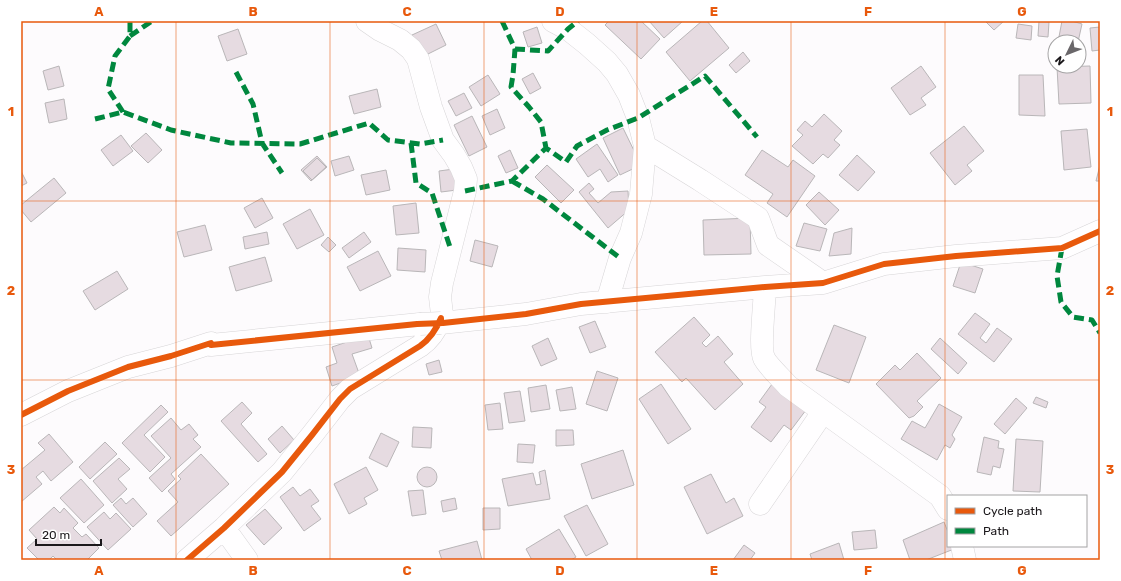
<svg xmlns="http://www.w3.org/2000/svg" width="1121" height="581" viewBox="0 0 1121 581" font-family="Rubik,sans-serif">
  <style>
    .building { fill: #e6dbe1; stroke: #b9b6b8 }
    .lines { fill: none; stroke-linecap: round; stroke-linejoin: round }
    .street-casing { stroke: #d7d5d7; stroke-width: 23 }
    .street { stroke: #fffeff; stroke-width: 22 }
    .street-bridge-casing { stroke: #d7d5d7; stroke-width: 23; stroke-linecap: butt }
    .street-bridge { stroke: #fffeff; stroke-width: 22 }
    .quiet { stroke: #00873e; stroke-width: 5; stroke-dasharray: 10 5; stroke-linecap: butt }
    .cycleway-casing { stroke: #fff; stroke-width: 8 }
    .cycleway { stroke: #e8590c; stroke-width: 6 }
    .grid { fill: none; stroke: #e8590c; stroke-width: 1; stroke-opacity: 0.55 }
    .neatline { fill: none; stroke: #e8590c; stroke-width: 1.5 }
    .grid-label { font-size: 13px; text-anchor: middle; font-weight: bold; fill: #e8590c }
  </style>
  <rect width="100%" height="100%" fill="#fdfbfd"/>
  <path class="building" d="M609 21H641L660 39 641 59 605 25Z
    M649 21H683L664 38Z
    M702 21H707L729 48 690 81 666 52Z
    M985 21H1004L994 30Z
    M1039 21 1049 22 1048 37 1038 36Z
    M1062 21H1072L1082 24 1078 42H1058Z
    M436 24 446 45 422 57 412 35Z
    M1018 24 1032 26 1031 40 1016 38Z
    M537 27 542 43 528 47 523 32Z
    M1100 27V50L1092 51 1090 28Z
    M238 29 247 54 227 61 218 36Z
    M743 52 750 61 736 73 729 65Z
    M59 66 64 86 48 90 43 71Z
    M921 66 936 87 921 98 926 105 910 115 891 88Z
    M1090 66 1091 103 1059 104 1057 67Z
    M533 73 541 88 530 94 522 79Z
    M488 75 500 94 481 106 469 87Z
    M1019 75H1043L1045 116 1019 115Z
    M377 89 381 107 354 114 349 96Z
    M464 93 472 108 456 116 448 101Z
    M64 99 67 119 49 123 45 103Z
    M497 109 505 128 490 135 482 116Z
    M824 114 842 131 834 140 840 145 828 158 823 154 813 164 792 146 803 135 797 130 805 121 812 127Z
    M472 116 487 147 469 156 454 125Z
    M964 126 984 151 967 165 972 171 955 185 930 153Z
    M623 128 641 165 620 175 603 138Z
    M1087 129 1091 167 1064 170 1061 131Z
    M146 133 162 150 148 163 131 146Z
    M121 135 133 151 113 166 101 150Z
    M597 144 618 175 608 182 600 169 588 177 576 159Z
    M510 150 518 168 506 173 498 156Z
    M762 150 788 167 793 160 815 176 787 217 767 203 773 194 745 175Z
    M857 155 875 172 858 191 839 175Z
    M317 156 327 167 311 181 301 170Z
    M349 156 354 170 335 176 331 161Z
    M317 158 326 167 312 180 303 171Z
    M547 165 574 190 561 203 535 177Z
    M1100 165V181H1096Z
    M454 169 457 190 441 192 439 171Z
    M386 170 390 190 366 195 361 175Z
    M21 171 27 183 21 186Z
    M54 178 66 193 31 222 21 210V205Z
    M589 183 594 189 589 193 598 203 611 192 628 191 629 210 608 228 579 192Z
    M819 192 839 210 825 225 806 205Z
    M262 198 273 218 255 228 244 208Z
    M416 203 419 233 396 235 393 206Z
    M310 209 324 235 297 249 283 224Z
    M750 218 751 254 704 255 703 220Z
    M804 223 827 229 820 251 796 246Z
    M205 225 212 250 184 257 177 232Z
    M852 228 851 254 829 256 834 233Z
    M267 232 269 244 245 249 243 237Z
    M364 232 371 242 349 258 342 248Z
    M328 237 336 245 329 252 321 245Z
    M475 240 498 246 492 267 470 261Z
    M398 248 426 250 425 272 397 270Z
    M378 251 391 276 360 291 347 267Z
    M265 257 272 281 236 291 229 267Z
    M961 262 983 269 975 293 953 286Z
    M117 271 128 289 95 310 83 291Z
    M975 313 990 324 980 338 986 343 997 328 1012 339 994 362 958 334Z
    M694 317 710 335 702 343 706 347 718 336 733 354 724 362 743 384 715 410 686 378 682 382 655 352Z
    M595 321 606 347 590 353 579 327Z
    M834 325 866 337 849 383 816 370Z
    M368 335 372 348 352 354 360 376 332 386 326 367 337 363 332 347Z
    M548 338 557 359 541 366 532 346Z
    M940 338 967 363 958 374 931 349Z
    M917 353 941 378 917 401 923 407 914 416 909 418 876 384 895 365 900 370Z
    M439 360 442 372 429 375 426 364Z
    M597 371 618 378 607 411 586 404Z
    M775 380 809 406 791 430 784 425 771 442 751 427 766 407 759 402Z
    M661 384 691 429 668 444 639 399Z
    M546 385 550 409 531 412 528 388Z
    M572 387 576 409 560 411 556 390Z
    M520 391 525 421 509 423 504 393Z
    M1036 397 1048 402 1046 408 1033 403Z
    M1016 398 1027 408 1005 434 994 424Z
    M242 402 252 413 241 424 267 454 258 462 221 421Z
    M500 403 503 429 488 430 485 405Z
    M939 404 962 417 952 435 955 439 950 448 945 445 937 460 901 439 912 421 925 428Z
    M161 405 168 412 144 435 165 457 150 472 122 443Z
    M171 418 181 430 189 424 198 435 193 439 201 447 171 474 175 479 162 492 149 478 171 458 151 436Z
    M282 426 294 440 280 453 268 439Z
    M413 427 432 428 431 448 412 447Z
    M556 430H573L574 445 556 446Z
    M381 433 399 442 387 467 369 458Z
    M49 434 73 462 51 481 43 471 36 477 42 484 21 502V470L45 450 38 443Z
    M984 437 999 441 998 448 1004 449 1000 468 993 466 991 475 977 472Z
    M1016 439 1043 441 1040 492 1013 491Z
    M105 442 117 454 90 479 79 467Z
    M518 444 535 445 533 463 517 462Z
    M623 450 634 485 592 499 581 464Z
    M201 454 229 484 171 536 157 521 178 502 168 491 181 479 178 476Z
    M119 458 130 469 118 479 127 489 112 503 93 481Z
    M366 467 378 490 364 498 367 504 349 514 334 484Z
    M417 477a10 10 0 1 1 20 0a10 10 0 1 1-20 0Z
    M545 470 550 499 508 506 502 479 533 473 536 485 541 484 539 472Z
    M711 474 726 503 734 498 743 516 707 534 684 487Z
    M81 479 104 505 84 523 60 498Z
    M293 487 300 496 310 489 319 501 311 506 321 519 304 531 280 497Z
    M423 490 426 514 412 516 408 491Z
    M121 498 126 504 133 498 147 514 133 527 113 505Z
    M455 498 457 509 443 512 441 501Z
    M587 505 608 544 586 556 564 516Z
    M54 507 60 513 64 508 78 523 73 528 82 537 86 534 99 548 87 560H57L53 556 49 560H39L27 548 37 539 29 530Z
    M483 508H500V529L483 530Z
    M265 509 282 528 264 545 246 525Z
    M104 512 110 519 116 513 131 529 108 550 87 527Z
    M944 522 948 532V546H953L954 549 926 560H910L903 540Z
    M559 529 576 557 571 560H532L526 549Z
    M875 530 877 548 854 550 852 532Z
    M477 541 482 560H442L439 551Z
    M839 543 844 560H812L810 554Z
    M744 545 755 553 750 560H733Z"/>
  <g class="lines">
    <g class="street-casing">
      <path id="street" d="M367 21 380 30 400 40 411 49 418 59 431 107 443 140 454 155 461 167 466 179 465 191 442 283 440 297 443 323
        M553 21 568 29 587 44 607 62 617 74 629 95 638 118 645 146 641 194 631 233 620 258 607 302
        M645 146 700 180 758 218 768 245 823 283
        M765 287C765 300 759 348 764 358 767 365 782 379 788 386L940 496 948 509
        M441 323 526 314 581 304 765 287 823 283 884 264 956 256 1062 248 1100 231
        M21 415 68 391 128 367 171 356 211 343V345L420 324
        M760 504 823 412
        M224 528 247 560
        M962 546 965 560
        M187 560 224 528 282 472 312 435 340 399 350 389 420 346C430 339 436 330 441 318L443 323"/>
    </g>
    <use href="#street" class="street"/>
    <g class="street-bridge-casing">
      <path id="street-bridge" d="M420 324 441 323"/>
    </g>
    <use href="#street-bridge" class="street-bridge"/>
    <path class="quiet" d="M502 21 515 49 513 75 511 87 529 107 541 122 546 148
      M130 36 152 21
      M515 49 548 51 568 29 578 21
      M236 72 253 104 262 143 282 173
      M123 112 108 89 115 56 130 36V21
      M95 119 123 112 171 130 231 143 300 144 369 123 388 140 420 144 443 140
      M411 143 416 183 432 193 451 250
      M512 181 543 199 620 258
      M465 191 512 181 546 148 566 162 577 146 607 130 638 118 705 76 757 137
      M1062 248 1057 276 1061 302 1073 317 1092 320 1100 333"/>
    <g class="cycleway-casing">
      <path id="cycleway" d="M21 415 68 391 128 367 171 356 211 343V345L417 324 443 323 526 314 581 304 765 287 823 283 884 264 956 256 1062 248 1100 231
        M187 560 224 528 282 472 312 435 340 399 350 389 420 346C430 339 436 330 441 318V319"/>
    </g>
    <use href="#cycleway" class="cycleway"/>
  </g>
  <path class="grid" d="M176 21V560M330 21V560M484 21V560M637 21V560M791 21V560M945 21V560M21 201H1100M21 380H1100"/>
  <rect width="1121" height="581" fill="none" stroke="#ffffff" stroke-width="44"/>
  <rect x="947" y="495" width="140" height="52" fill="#ffffff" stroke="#a4a3a4"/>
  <rect x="955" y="508" width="20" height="6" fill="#e8590c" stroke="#a4a3a4"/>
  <text x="983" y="515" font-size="12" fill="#1b181b">Cycle path</text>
  <rect x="955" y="528" width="20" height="6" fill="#00873e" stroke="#a4a3a4"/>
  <text x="983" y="535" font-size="12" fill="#1b181b">Path</text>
  <g transform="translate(1067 54) rotate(227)"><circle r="19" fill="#ffffff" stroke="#a4a3a4"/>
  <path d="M0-3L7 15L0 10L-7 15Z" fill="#6a676a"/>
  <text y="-6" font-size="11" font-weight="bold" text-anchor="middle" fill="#1b181b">N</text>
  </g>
  <path d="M36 539v6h65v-6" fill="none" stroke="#1b181b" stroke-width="2"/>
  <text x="42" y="539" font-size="12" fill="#1b181b" stroke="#ffffff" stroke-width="3" paint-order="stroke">20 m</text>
  <rect x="22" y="22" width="1077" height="537" class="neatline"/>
  <g class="grid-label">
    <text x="99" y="16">A</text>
    <text x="253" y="16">B</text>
    <text x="407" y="16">C</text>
    <text x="560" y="16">D</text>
    <text x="714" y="16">E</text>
    <text x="868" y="16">F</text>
    <text x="1022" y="16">G</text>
    <text x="11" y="116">1</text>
    <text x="1110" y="116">1</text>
    <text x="11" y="295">2</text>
    <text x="1110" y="295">2</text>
    <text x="11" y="474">3</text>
    <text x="1110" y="474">3</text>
    <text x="99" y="575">A</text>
    <text x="253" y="575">B</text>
    <text x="407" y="575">C</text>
    <text x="560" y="575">D</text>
    <text x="714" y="575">E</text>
    <text x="868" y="575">F</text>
    <text x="1022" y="575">G</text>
  </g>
</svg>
